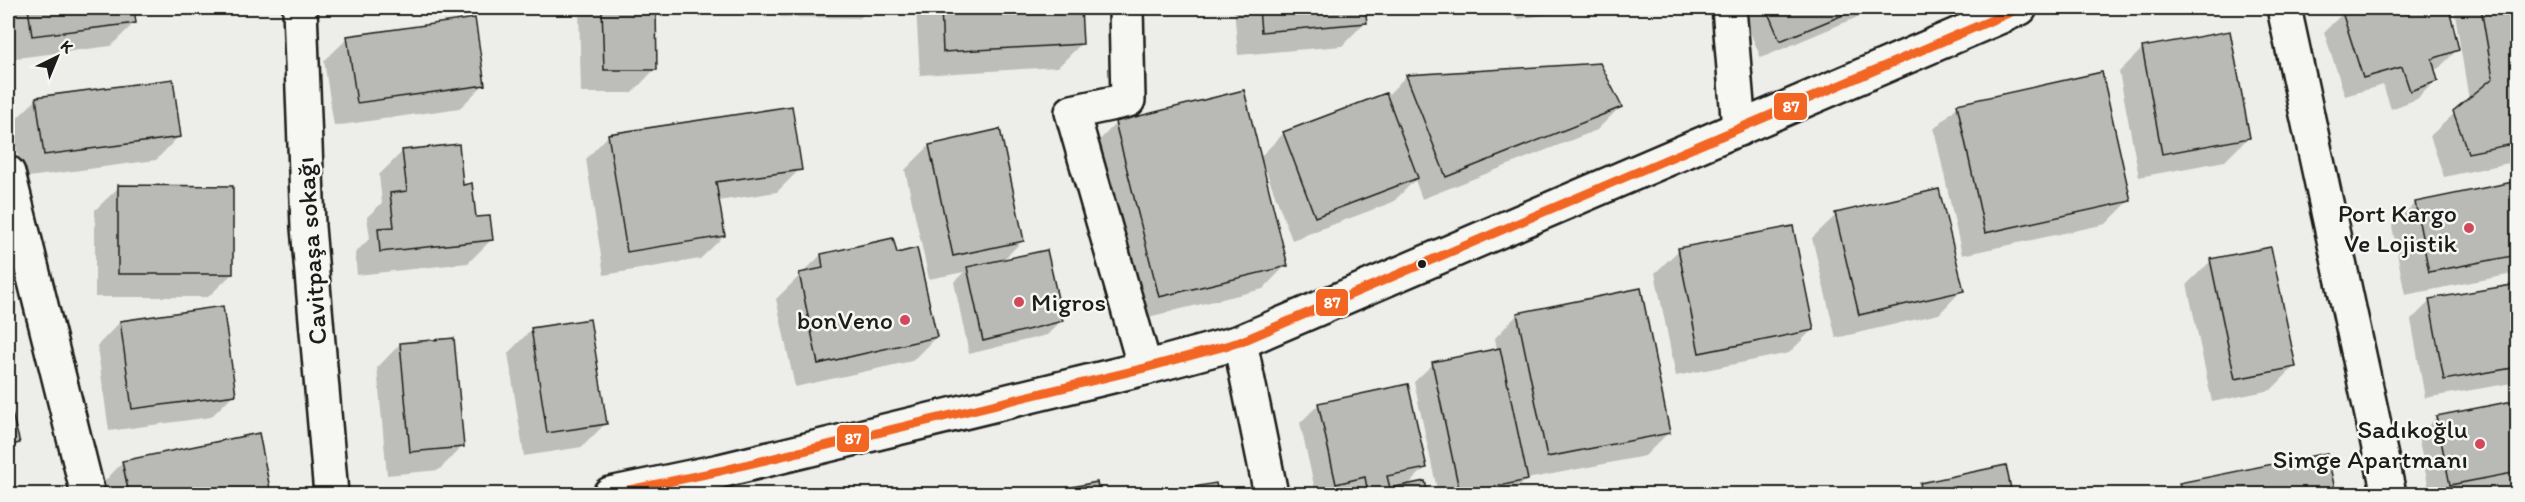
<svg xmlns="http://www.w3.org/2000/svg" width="2525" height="502" viewBox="0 0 2525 502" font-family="Itim,sans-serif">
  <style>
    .shadow { fill: #0003 }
    .building { fill: #b9b9b6; stroke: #1c1c1c; stroke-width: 1.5 }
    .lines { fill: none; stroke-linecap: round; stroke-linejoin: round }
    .street-casing { stroke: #1c1c1c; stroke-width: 38 }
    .secondary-casing { stroke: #1c1c1c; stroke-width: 38 }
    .street { stroke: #f6f6f2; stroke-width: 33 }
    .secondary { stroke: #f6f6f2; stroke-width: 33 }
    .bus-1-casing { stroke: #f6f6f2; stroke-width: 14 }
    .bus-1 { stroke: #f26522; stroke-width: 9 }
    .poi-dot { fill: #d1495b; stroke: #f6f6f2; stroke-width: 2 }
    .bus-dot { fill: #1c1c1c; stroke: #f6f6f2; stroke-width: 2 }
    .labels { text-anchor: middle; stroke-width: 5; stroke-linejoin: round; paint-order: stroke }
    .poi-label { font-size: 26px; fill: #1c1c1c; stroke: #f6f6f2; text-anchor: end }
    .street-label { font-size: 26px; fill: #1c1c1c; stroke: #f6f6f2 }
    .line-badge { stroke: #f6f6f2; stroke-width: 2 }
    .badge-label { font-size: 16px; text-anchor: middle; font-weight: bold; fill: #fff }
  </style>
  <rect width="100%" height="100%" fill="#edede9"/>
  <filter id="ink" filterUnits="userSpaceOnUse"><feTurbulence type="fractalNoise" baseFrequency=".0167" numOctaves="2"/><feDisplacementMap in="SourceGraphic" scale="12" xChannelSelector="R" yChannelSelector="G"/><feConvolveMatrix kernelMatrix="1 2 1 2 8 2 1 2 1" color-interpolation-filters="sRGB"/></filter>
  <g filter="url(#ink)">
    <path class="shadow" d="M8 8H132L134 23 111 46 9 59Z
      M339 8H466L463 11 339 10Z
      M579 8H654L655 69 632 93H581Z
      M780 8H871L860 18 780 17Z
      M916 8H1079L1081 44 1058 67 920 75Z
      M1234 8H1364L1365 22 1342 46 1238 55Z
      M1516 8H1590L1518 19Z
      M1740 8H1879L1761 58Z
      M2365 8H2448L2458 49 2439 68 2433 70 2436 80 2417 99 2391 109 2383 85 2345 96 2324 32 2343 13Z
      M2454 8H2518V161L2444 177 2430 136 2469 100Z
      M348 38 483 85 460 108 334 126 324 61Z
      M2142 49 2248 138 2225 161 2139 177 2119 72Z
      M1599 65 1620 107 1597 130 1422 199 1415 180 1393 202 1292 240 1263 163H1261L1286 265 1263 289 1136 320 1093 147 1116 123 1259 158 1284 133 1386 97 1406 76Z
      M37 99 179 136 156 160 21 178 13 122Z
      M1958 106 2129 201 2106 224 1962 255 1934 129Z
      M609 135 800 169 777 192 718 201 724 236 700 259 604 275 586 159Z
      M929 146 1023 240 1002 261 1062 320 1047 335 969 354 954 282 964 272 929 279 905 170Z
      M403 151 462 187 475 219 492 239 468 263 357 275 355 253 370 238 367 217 382 203 379 175Z
      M2518 183V273L2405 295 2392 226 2415 203Z
      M119 187 232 274 208 297H95V210Z
      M1836 215 1962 290 1939 314 1836 338 1812 238Z
      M1679 250 1812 330 1789 353 1676 376 1655 273Z
      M821 255H896L936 337 912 361 795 387 776 299Z
      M2211 261 2295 366 2271 390 2212 402 2187 284Z
      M2518 285V382L2425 398 2411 320 2430 301Z
      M1518 314 1668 433 1645 456 1527 479 1512 494H1438L1414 382 1433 364 1497 350 1495 338Z
      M120 322 234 394 211 417 109 431 97 346Z
      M532 329 605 424 582 447 524 456 508 353Z
      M400 344 463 446 439 470 387 475 377 368Z
      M2518 401V486L2474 494H2430L2418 436 2437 417Z
      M8 404 18 442 8 453Z
      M1319 404 1425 468 1407 486 1423 483 1426 494H1316L1300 423Z
      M258 435 270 494H102L100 486 123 462Z
      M2326 454 2335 494H2170L2180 485Z
      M2005 466 2011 494H1910L1921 484Z
      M1095 483 1098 494H1045Z
      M1215 485 1217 494H1163Z"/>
    <path class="building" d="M28 8H134L136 23 32 36Z
      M602 8H656L657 70H604Z
      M941 8H1081L1083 44 943 52Z
      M1259 8H1365L1367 23 1261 32Z
      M1766 8H1860L1780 41Z
      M2359 8H2449L2459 50 2432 59 2438 81 2410 91 2402 67 2363 78 2342 12Z
      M2481 8H2518V143L2468 153 2453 111 2493 78Z
      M475 18 485 85 357 103 347 36Z
      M2230 31 2250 138 2162 154 2142 47Z
      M1600 63 1622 107 1446 177 1406 75Z
      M2102 72 2131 201 1985 233 1957 104Z
      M173 79 181 137 44 155 36 97Z
      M1244 90 1288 266 1159 297 1115 122Z
      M1386 93 1418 178 1315 217 1283 132Z
      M792 106 802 170 716 182 725 236 627 252 608 134Z
      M1000 129 1024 241 953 256 929 145Z
      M459 144 463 185 472 183 476 217 490 216 493 240 380 252 378 228 394 227 390 193 407 191 402 150Z
      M2518 181V255L2429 272 2415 202Z
      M118 185 233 186V274H118Z
      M1939 189 1964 291 1859 315 1835 213Z
      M1793 226 1814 330 1699 353 1678 248Z
      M893 238 897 253 917 248 937 337 818 364 799 273 823 268 821 254Z
      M2271 247 2296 367 2235 379 2210 259Z
      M1047 250 1063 321 983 341 967 267Z
      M2518 284V367L2444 380 2429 299Z
      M1641 288 1670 433 1547 457 1517 313Z
      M223 306 236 395 132 409 120 321Z
      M590 319 607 424 547 433 531 328Z
      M454 338 464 447 410 452 400 343Z
      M1500 348 1528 480 1460 494 1432 362Z
      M1408 384 1427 468 1387 476 1390 488 1425 481 1428 494H1368L1365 477 1336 484 1318 403Z
      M8 399 20 443 8 446Z
      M2518 400V472L2450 485 2436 416Z
      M259 433 271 494H129L122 461Z
      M2327 453 2336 494H2182L2179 483Z
      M2006 465 2012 494H1922L1920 483Z
      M1097 482 1099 494H1038L1047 492Z
      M1216 483 1218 494H1154Z"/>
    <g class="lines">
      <g class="street-casing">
        <path id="street" d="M300 8 308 227 331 494
          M1126 8 1128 100 1072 112 1145 368
          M1729 8 1739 129
          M2284 8 2389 494
          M8 173 88 494"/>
      </g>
      <g class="secondary-casing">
        <path id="secondary" d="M1240 342 1271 494
          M610 494 720 471 1145 368 1240 342 2020 8"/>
      </g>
      <use href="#street" class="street"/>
      <use href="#secondary" class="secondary"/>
      <g class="bus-1-casing">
        <path id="bus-1" d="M610 494 720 471 1145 368 1240 342 2020 8"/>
      </g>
      <use href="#bus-1" class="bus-1"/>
    </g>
  </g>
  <g class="poi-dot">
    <circle cx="2469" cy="228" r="6"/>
    <circle cx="1019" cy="302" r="6"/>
    <circle cx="905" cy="320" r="6"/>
    <circle cx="2480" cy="444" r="6"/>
  </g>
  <circle class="bus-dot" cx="1422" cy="264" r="5"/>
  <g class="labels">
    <g class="poi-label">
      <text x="2457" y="222">Port Kargo<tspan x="2457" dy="30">Ve Lojistik</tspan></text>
      <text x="1031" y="311" text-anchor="start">Migros</text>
      <text x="893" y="329">bonVeno</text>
      <text x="2468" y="438">Sadıkoğlu<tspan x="2468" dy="30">Simge Apartmanı</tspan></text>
    </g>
    <g class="street-label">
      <text transform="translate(311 251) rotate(-94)" y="9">Cavitpaşa sokağı</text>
    </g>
  </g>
  <g class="line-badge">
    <rect x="1773" y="92" width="35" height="29" rx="6" fill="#f26522"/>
    <rect x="1315" y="288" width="34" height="29" rx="6" fill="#f26522"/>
    <rect x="836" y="424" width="34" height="29" rx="6" fill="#f26522"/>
  </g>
  <g class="badge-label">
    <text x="1791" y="112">87</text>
    <text x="1332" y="308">87</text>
    <text x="853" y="444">87</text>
  </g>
  <rect width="2525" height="502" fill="none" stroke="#f6f6f2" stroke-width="30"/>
  <rect x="15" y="15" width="2495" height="472" fill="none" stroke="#1c1c1c" stroke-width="2" filter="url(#ink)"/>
  <g transform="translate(57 57) rotate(43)" stroke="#f6f6f2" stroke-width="4.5" paint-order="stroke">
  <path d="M0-4.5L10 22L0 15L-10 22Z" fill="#1c1c1c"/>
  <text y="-9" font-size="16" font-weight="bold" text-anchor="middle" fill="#1c1c1c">K</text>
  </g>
</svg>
